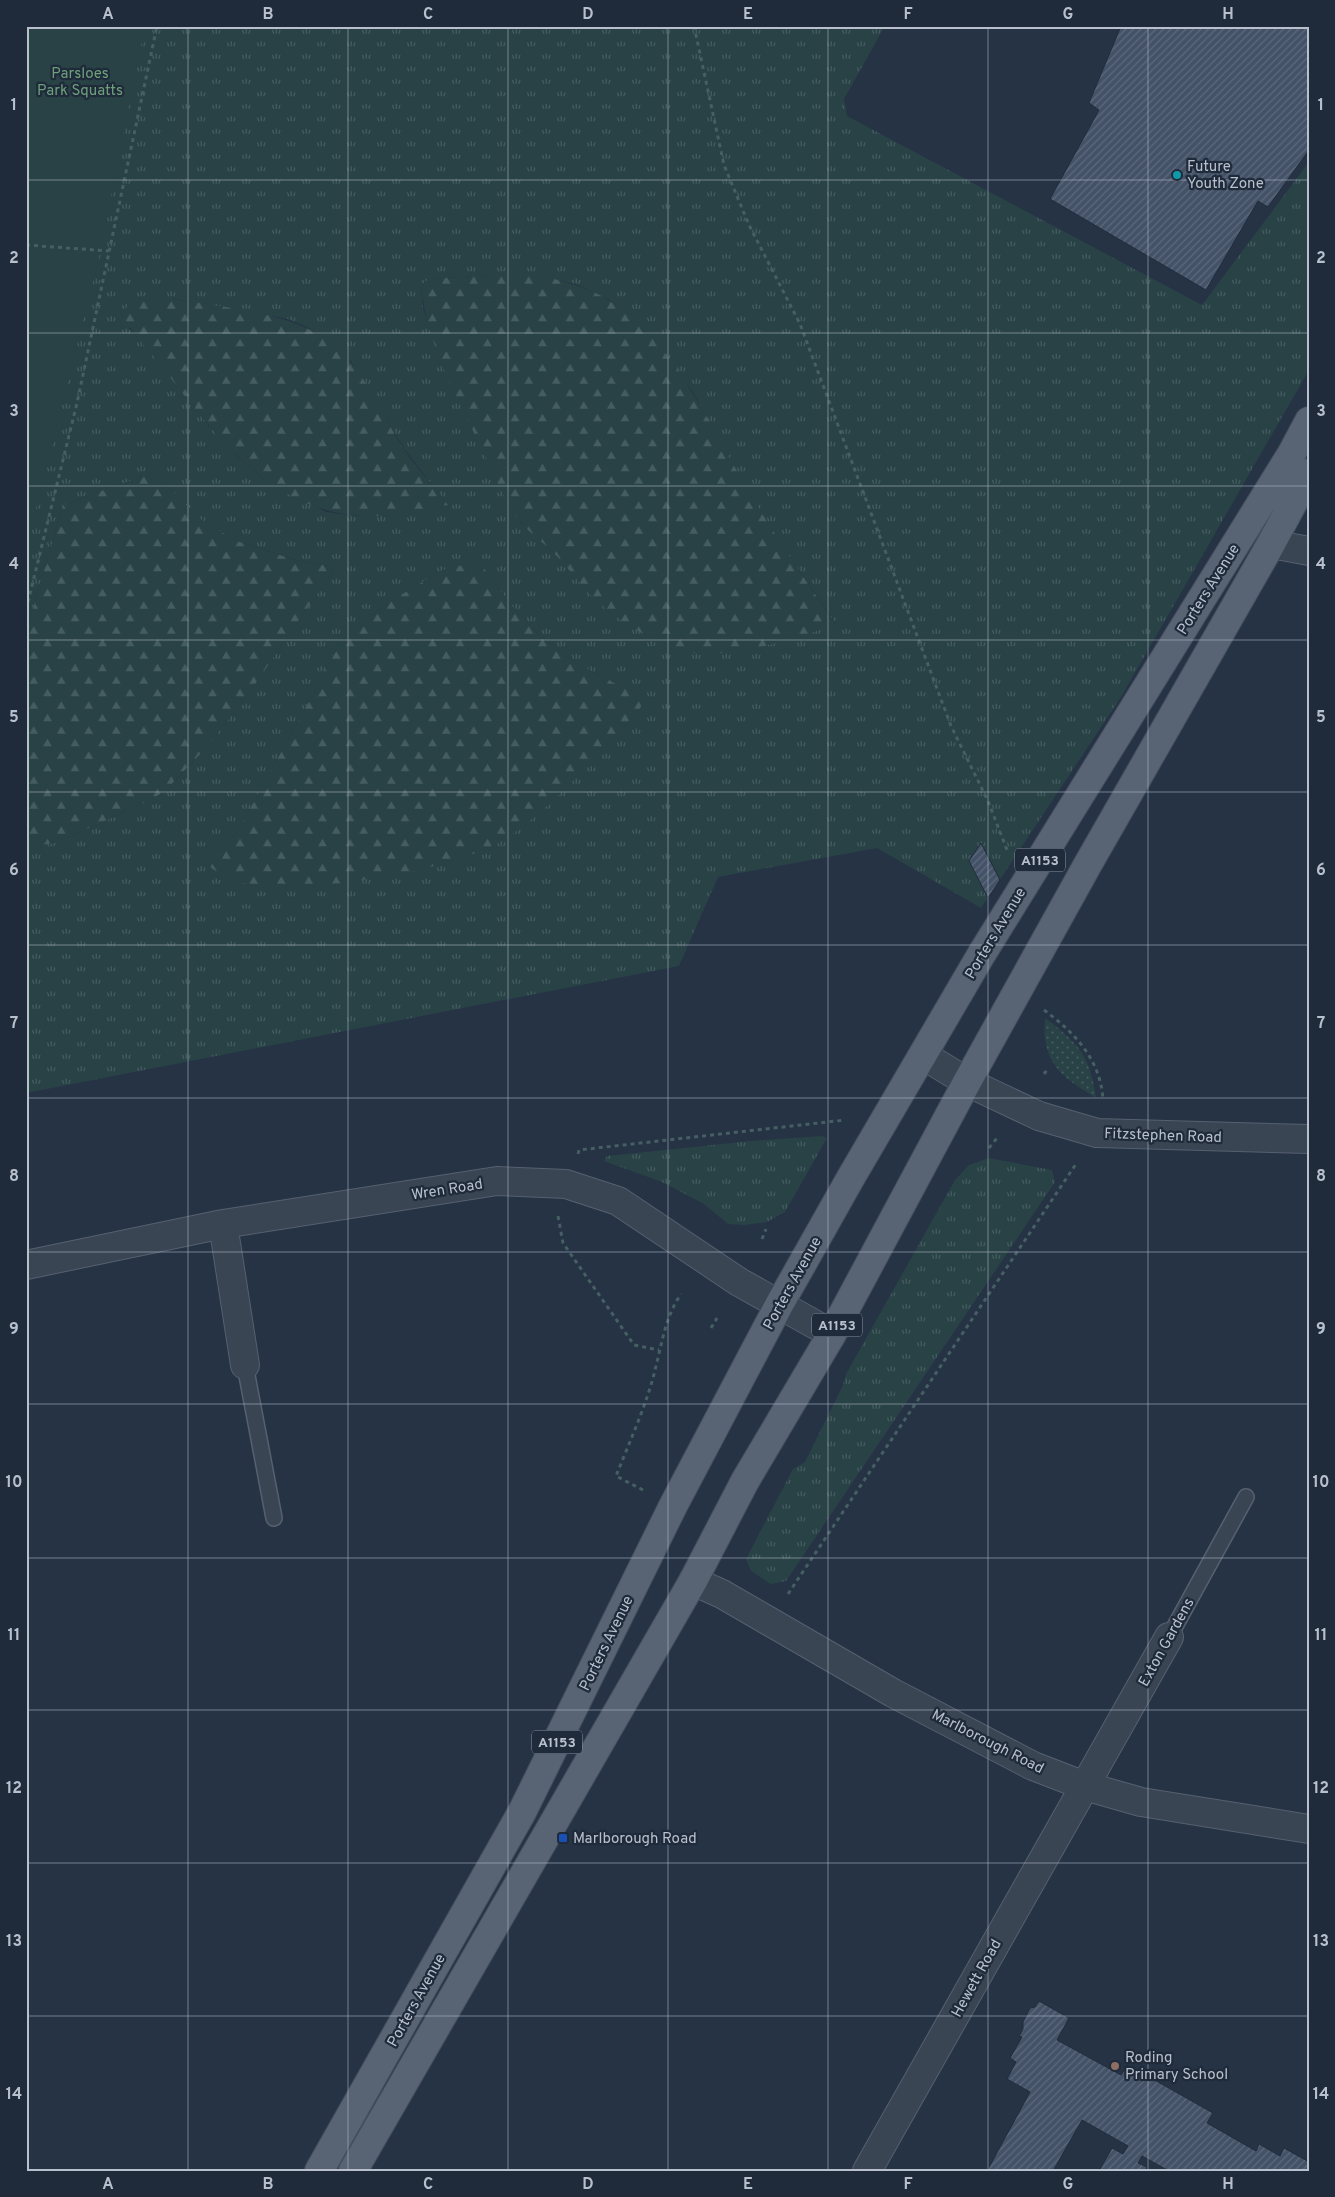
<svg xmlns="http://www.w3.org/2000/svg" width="1335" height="2197" viewBox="0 0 1335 2197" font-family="Overpass,sans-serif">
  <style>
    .grass { fill: url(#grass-tufts); fill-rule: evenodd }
    .forest { fill: url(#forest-firs) }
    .park { fill: #284246 }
    .garden { fill: url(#garden-dots) }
    .building { fill: url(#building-hatch); stroke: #212c3c }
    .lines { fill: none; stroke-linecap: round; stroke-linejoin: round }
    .lane-casing { stroke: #56606f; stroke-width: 18 }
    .street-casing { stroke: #56606f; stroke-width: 30 }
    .primary-casing { stroke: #444e5e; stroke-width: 30 }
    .path { stroke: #465f62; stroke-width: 3; stroke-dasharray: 4 4; stroke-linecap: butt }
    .lane { stroke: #3a4554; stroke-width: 15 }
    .street { stroke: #3a4554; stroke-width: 28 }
    .primary { stroke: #586474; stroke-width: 28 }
    .grid { fill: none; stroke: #b8c0ce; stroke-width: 1; stroke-opacity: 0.55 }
    .culture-dot { fill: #0f9aa8; stroke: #1f2a3a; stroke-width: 2 }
    .transit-dot { fill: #1a4fb4; stroke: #1f2a3a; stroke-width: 2 }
    .education-dot { fill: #8d6e63; stroke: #1f2a3a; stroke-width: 2 }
    .labels { text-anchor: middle; stroke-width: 4.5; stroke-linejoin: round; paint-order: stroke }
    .shield { fill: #1f2a3a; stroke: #8a93a2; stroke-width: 1 }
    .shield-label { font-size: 14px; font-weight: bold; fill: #b8c0ce }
    .park-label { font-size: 15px; fill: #6da07a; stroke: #1f2a3a }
    .poi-label { font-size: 15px; fill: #b8c0ce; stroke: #1f2a3a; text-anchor: start }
    .street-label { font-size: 15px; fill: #b8c0ce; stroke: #1f2a3a }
    .neatline { fill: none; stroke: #b8c0ce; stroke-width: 2 }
    .grid-label { font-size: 16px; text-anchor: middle; font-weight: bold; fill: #b8c0ce }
  </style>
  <defs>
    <pattern id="grass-tufts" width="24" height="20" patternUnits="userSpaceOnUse" patternTransform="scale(1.25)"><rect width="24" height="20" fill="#284246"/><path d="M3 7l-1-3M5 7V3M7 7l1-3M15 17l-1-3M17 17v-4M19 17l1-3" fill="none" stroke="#455c60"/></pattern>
    <pattern id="forest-firs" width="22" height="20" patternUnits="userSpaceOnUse" patternTransform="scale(1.25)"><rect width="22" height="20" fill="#284246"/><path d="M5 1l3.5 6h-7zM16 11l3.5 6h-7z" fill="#455c60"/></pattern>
    <pattern id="garden-dots" width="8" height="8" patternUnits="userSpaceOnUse" patternTransform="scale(1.25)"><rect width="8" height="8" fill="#284246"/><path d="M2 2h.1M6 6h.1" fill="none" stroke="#455c60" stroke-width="1.8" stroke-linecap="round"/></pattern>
    <pattern id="building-hatch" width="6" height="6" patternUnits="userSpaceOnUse" patternTransform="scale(1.25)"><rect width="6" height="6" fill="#445267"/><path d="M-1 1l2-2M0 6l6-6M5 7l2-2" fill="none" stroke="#5d697c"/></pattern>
  </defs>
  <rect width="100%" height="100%" fill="#253345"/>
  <path class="grass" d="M26 26H885L844 99 847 116 1202 305 1309 162V370L1121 697 981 908 877 848 718 877 679 966 26 1093V848L53 843 72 836 150 800 176 780 205 749 247 696 332 572 330 566 296 560 237 541 200 519 160 479 145 476 89 495 63 506 26 632ZM489 275H535L576 284 610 300 639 325 693 392 721 445 770 528 836 624 554 553 520 522 491 467 437 349 423 308 421 285 429 279ZM175 299 288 319 309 328 351 361 405 450 448 505 392 515 359 516 326 512 260 476 238 457 209 426 153 355 129 328ZM479 561C496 585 513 610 534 630 561 657 608 682 642 695L641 707 634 716 556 797 496 844 461 858 422 868 371 878 295 886 204 862 236 834 315 691 336 649 353 628 396 598 443 570Z
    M822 1136 827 1138 785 1212 767 1222 744 1225 728 1224 704 1204 662 1182 604 1161 607 1156 751 1141Z
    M989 1158 1052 1170 1055 1182 786 1581 771 1584 751 1571 746 1559 793 1469 805 1462 843 1385 846 1374 955 1180 969 1165Z"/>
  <path class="forest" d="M535 274C561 281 587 286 610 301 675 343 712 430 751 495 777 539 807 582 836 625 792 638 744 657 696 653 664 651 623 623 599 603 582 588 569 568 553 552 543 542 529 533 520 521 504 501 494 474 483 451 458 399 426 343 421 285L429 279 489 275Z
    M146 297C173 298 199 303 226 307 264 314 301 319 333 344 364 369 383 417 405 451 418 470 435 486 448 505 430 508 411 514 392 515 293 525 236 461 180 390 171 379 163 367 154 357 142 342 130 331 122 314L130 303Z
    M145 476 160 479 200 519 237 541 295 560 330 566 332 572 247 696 205 749 165 791 150 800 72 836 53 843 26 848V632L63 506 89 495Z
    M479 561C496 585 513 610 534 630 561 657 608 682 642 695L641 707 634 716C596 755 543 819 496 844 442 873 307 893 247 884 232 881 215 872 204 862L236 834 315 691 336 649 353 628 396 598 442 570Z"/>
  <path class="park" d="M26 26H145L99 257 26 548Z"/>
  <path class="garden" d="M1045 1018C1078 1043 1090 1055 1096 1098 1061 1077 1041 1062 1045 1018Z"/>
  <path class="building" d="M1121 26H1309V150L1268 207 1258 201 1206 290 1050 199 1099 110 1089 103Z
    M981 843 1000 880 988 898 969 861Z
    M1039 2001 1069 2018 1057 2040 1121 2075 1128 2065 1213 2113 1207 2123 1256 2151 1259 2144 1280 2156 1284 2148 1309 2162V2171H1169L1142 2156 1138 2163 1147 2167 1145 2171H1099L1112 2148 1123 2154 1128 2146 1082 2120 1053 2171H987L1030 2092 1007 2079 1016 2062 1010 2058 1022 2037 1019 2036 1023 2029V2022L1030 2008 1035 2007Z"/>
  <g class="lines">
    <g class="lane-casing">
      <path id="lane" d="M245 1365 274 1518
        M1169 1637 1246 1497"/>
    </g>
    <g class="street-casing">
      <path id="street" d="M1271 544 1309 551
        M923 1055 967 1082 1039 1116 1097 1133 1309 1139
        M223 1224 245 1365
        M26 1265 223 1224 497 1181 566 1184 618 1201 739 1282 832 1334
        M693 1581 722 1594 893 1693 1033 1766 1085 1786 1141 1802 1309 1829
        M867 2171 1169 1637"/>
    </g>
    <g class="primary-casing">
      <path id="primary" d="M319 2171 522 1812 673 1506 779 1305 850 1179 981 955 1292 453 1309 421
        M353 2171 693 1581 745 1481 832 1334 967 1082 1088 864 1271 544 1309 473"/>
    </g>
    <path class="path" d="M694 26 724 165 749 225 800 324 951 726 988 801 1007 850
      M26 245 109 251
      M26 610 77 403 157 26
      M1044 1010C1074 1032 1101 1060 1103 1100
      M1044 1074 1047 1070
      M989 1148 997 1138
      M578 1154 579 1150 845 1120
      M558 1216 563 1243 634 1345 659 1350
      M762 1239 766 1229
      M711 1328 717 1318
      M643 1490 616 1476C629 1443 647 1404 655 1370 662 1344 665 1317 681 1294
      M788 1594 1076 1164"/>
    <use href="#lane" class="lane"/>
    <use href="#street" class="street"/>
    <use href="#primary" class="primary"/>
  </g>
  <path class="grid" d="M188 26V2171M348 26V2171M508 26V2171M668 26V2171M828 26V2171M988 26V2171M1148 26V2171M26 180H1309M26 333H1309M26 486H1309M26 640H1309M26 792H1309M26 945H1309M26 1098H1309M26 1252H1309M26 1404H1309M26 1558H1309M26 1710H1309M26 1863H1309M26 2016H1309"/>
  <circle class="culture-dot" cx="1177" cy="175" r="5"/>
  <rect class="transit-dot" x="558" y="1833" width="10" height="10" rx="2.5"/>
  <circle class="education-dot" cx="1115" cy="2066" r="5"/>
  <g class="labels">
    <g class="shield">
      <rect x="1015" y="848.5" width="50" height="23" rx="4"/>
      <rect x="812" y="1313.5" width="50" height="23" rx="4"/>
      <rect x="532" y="1730.5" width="50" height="23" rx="4"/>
    </g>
    <g class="shield-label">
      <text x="1040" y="865">A1153</text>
      <text x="837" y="1330">A1153</text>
      <text x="557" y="1747">A1153</text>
    </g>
    <g class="park-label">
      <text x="80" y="78">Parsloes<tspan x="80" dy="17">Park Squatts</tspan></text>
    </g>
    <g class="poi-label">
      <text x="1187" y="171">Future<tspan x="1187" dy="17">Youth Zone</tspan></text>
      <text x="573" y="1843">Marlborough Road</text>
      <text x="1125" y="2062">Roding<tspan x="1125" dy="17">Primary School</tspan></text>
    </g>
    <g class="street-label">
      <text transform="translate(1208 589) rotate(-58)" y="5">Porters Avenue</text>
      <text transform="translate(995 933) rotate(-59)" y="5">Porters Avenue</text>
      <text transform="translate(1163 1135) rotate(2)" y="5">Fitzstephen Road</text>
      <text transform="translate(447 1189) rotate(-9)" y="5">Wren Road</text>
      <text transform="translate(792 1283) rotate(-61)" y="5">Porters Avenue</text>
      <text transform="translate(1166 1642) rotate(-61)" y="5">Exton Gardens</text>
      <text transform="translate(606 1643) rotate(-64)" y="5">Porters Avenue</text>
      <text transform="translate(988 1741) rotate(27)" y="5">Marlborough Road</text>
      <text transform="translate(976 1978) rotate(-61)" y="5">Hewett Road</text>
      <text transform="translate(416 2000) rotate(-61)" y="5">Porters Avenue</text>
    </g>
  </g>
  <rect width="1335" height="2197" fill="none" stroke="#1f2a3a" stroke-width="55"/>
  <rect x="28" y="28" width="1280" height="2142" class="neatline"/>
  <g class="grid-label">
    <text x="108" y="19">A</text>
    <text x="268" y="19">B</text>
    <text x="428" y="19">C</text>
    <text x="588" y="19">D</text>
    <text x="748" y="19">E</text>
    <text x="908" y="19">F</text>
    <text x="1068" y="19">G</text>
    <text x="1228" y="19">H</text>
    <text x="14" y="110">1</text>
    <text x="1321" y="110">1</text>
    <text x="14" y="263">2</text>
    <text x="1321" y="263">2</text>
    <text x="14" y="416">3</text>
    <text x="1321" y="416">3</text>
    <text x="14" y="569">4</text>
    <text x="1321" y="569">4</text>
    <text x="14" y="722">5</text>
    <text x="1321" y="722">5</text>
    <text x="14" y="875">6</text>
    <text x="1321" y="875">6</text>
    <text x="14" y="1028">7</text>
    <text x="1321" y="1028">7</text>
    <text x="14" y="1181">8</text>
    <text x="1321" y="1181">8</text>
    <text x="14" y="1334">9</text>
    <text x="1321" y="1334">9</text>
    <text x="14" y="1487">10</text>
    <text x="1321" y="1487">10</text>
    <text x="14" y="1640">11</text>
    <text x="1321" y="1640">11</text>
    <text x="14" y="1793">12</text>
    <text x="1321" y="1793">12</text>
    <text x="14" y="1946">13</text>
    <text x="1321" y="1946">13</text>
    <text x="14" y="2099">14</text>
    <text x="1321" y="2099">14</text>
    <text x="108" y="2189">A</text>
    <text x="268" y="2189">B</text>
    <text x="428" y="2189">C</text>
    <text x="588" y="2189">D</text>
    <text x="748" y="2189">E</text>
    <text x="908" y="2189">F</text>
    <text x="1068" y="2189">G</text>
    <text x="1228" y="2189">H</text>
  </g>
</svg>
